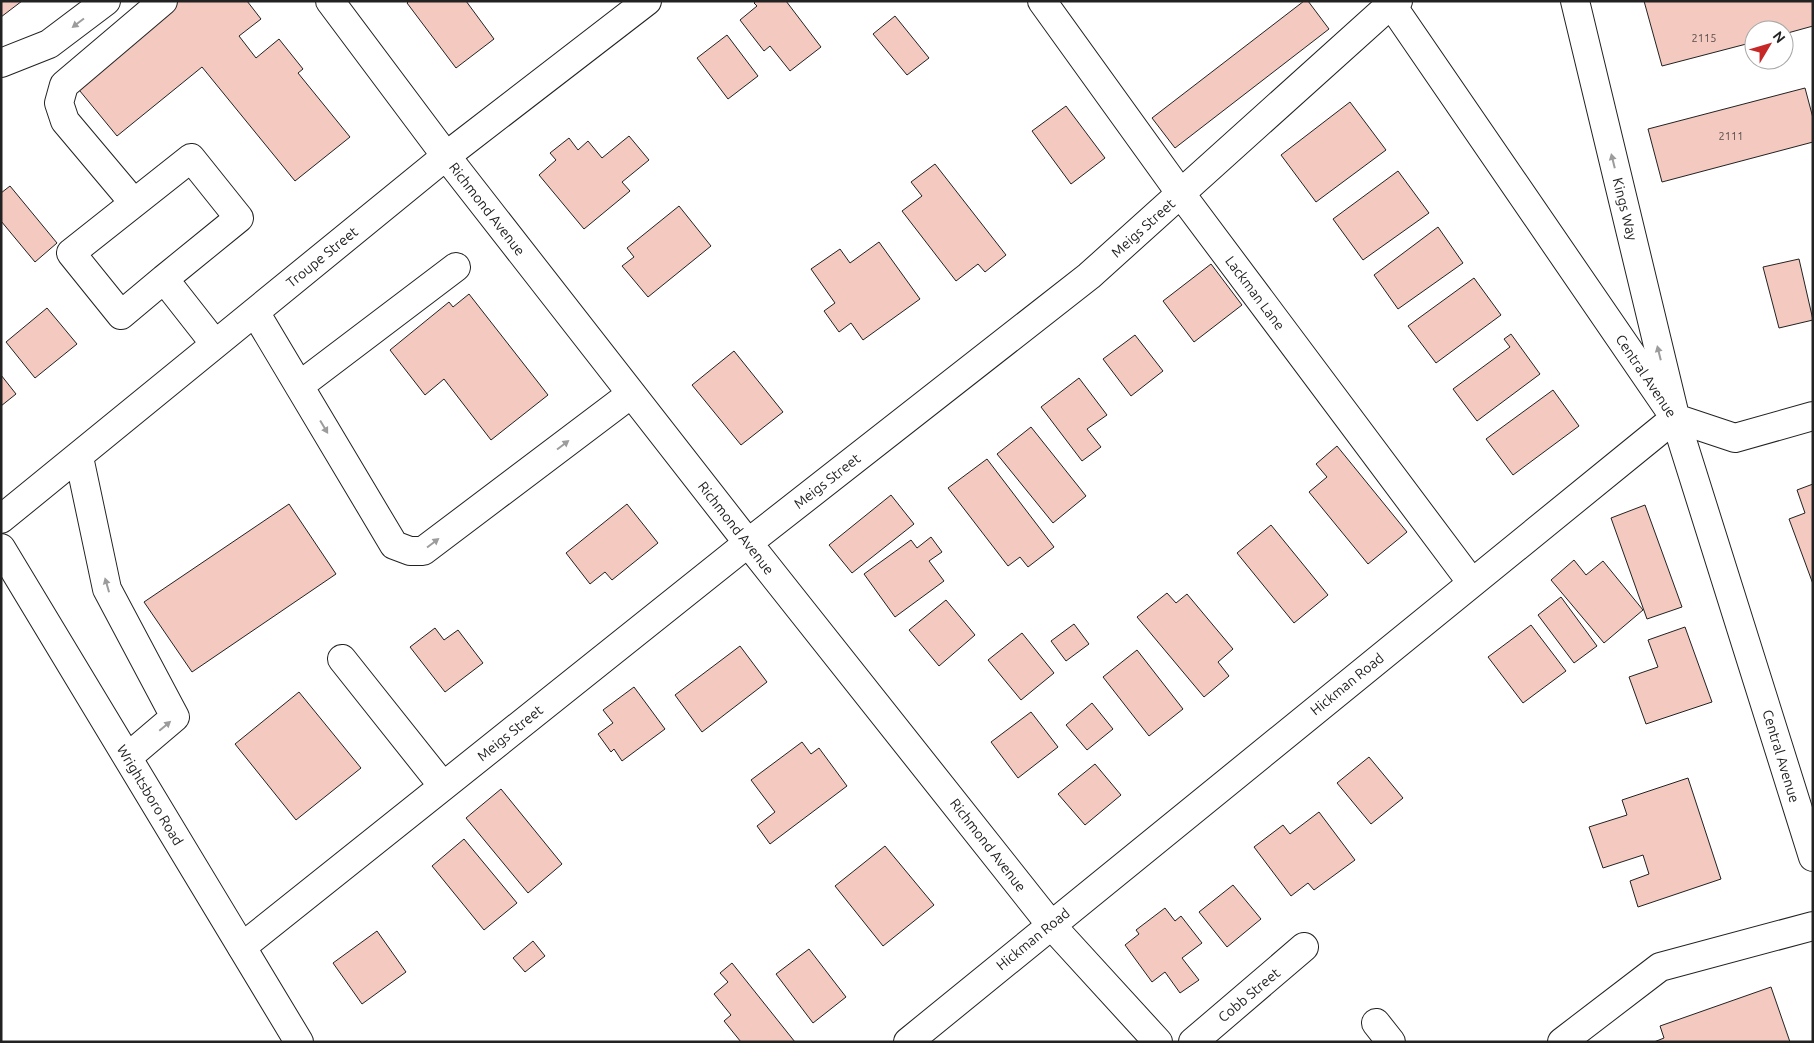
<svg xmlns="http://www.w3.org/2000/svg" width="1814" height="1043" viewBox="0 0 1814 1043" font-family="Ubuntu,sans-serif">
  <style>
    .building { fill: #f3c9c0; stroke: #222 }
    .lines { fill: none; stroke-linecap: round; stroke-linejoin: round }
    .minor-casing { stroke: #222; stroke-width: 30 }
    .major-casing { stroke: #222; stroke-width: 30 }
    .minor { stroke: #fff; stroke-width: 28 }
    .major { stroke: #fff; stroke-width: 28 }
    .oneway { fill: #9c9c9c }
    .labels { text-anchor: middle; stroke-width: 4; stroke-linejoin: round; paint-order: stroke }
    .number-label { font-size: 11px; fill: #564c4a }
    .street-label { font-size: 14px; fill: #222; stroke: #fff }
  </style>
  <rect width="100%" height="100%" fill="#fff"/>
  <path class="building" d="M1 1H22L1 17Z
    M177 1H247L261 19 239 36 256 58 279 39 303 69 298 73 350 137 295 181 202 67 117 136 75 85Z
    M409 1H466L494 39 456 68 407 3Z
    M756 1H786L821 47 790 71 770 46 764 51 740 20 757 6 754 3Z
    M1304 1H1308L1329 29 1175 148 1152 118Z
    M1644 1H1813V26L1784 34V30H1754V42L1662 66Z
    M895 16 929 58 907 75 873 34Z
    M727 35 758 76 728 99 697 58Z
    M1805 88 1813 118V142L1662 182 1648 129Z
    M1350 102 1386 150 1316 202 1281 155Z
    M1066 106 1105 158 1071 184 1032 131Z
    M629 136 649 160 622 182 630 191 584 229 539 175 556 160 550 153 569 138 578 150 588 141 602 158Z
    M935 164 1006 255 985 272 978 264 956 281 902 211 922 196 911 182Z
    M1398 171 1429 213 1363 260 1333 219Z
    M10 186 57 243 35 262 1 221V193Z
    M679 206 711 246 648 297 622 266 634 257 627 248Z
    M1438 227 1463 263 1398 309 1374 275Z
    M879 242 920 299 863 340 851 323 839 332 824 311 835 303 811 269 840 249 850 263Z
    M1799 259 1813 320 1779 328 1763 267Z
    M1211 264 1242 305 1194 342 1163 301Z
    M1474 278 1501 315 1436 363 1408 326Z
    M469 294 548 395 491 440 444 379 425 395 390 350 449 302 453 307Z
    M47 308 77 344 35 378 6 342Z
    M1511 334 1540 374 1477 421 1453 389 1510 347 1504 339Z
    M1135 335 1163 371 1131 396 1103 359Z
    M734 351 783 412 741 445 692 385Z
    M1 375 16 394 1 406Z
    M1079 378 1107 415 1087 429 1101 447 1082 461 1041 407Z
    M1553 390 1579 426 1513 475 1486 439Z
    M1031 427 1086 496 1053 523 997 454Z
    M1337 446 1407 532 1368 564 1309 492 1327 477 1316 464Z
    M987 459 1054 547 1028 567 1020 557 1008 566 948 488Z
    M1813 484V584L1789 519 1805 513 1797 490Z
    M891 495 914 524 852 573 829 545Z
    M289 504 336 574 192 672 144 602Z
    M627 504 658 543 612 580 605 572 590 584 566 553Z
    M1645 505 1682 607 1647 619 1611 518Z
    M1271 525 1328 595 1294 623 1237 553Z
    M931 537 942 552 929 561 944 581 895 617 864 574 911 540 917 548Z
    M1574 560 1586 575 1603 561 1643 610 1604 643 1551 580Z
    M1167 593 1176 603 1187 594 1233 649 1218 662 1229 676 1204 697 1137 617Z
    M1561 597 1597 646 1574 663 1538 615Z
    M946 600 975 635 939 666 909 630Z
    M1074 624 1089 644 1066 661 1051 641Z
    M1531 625 1566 671 1523 703 1488 657Z
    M1685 627 1712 702 1646 724 1629 677 1658 667 1648 640Z
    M435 628 444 640 458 630 483 663 445 692 410 647Z
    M1022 633 1054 673 1021 700 988 660Z
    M740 646 767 682 702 732 675 695Z
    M1137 650 1183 709 1149 736 1103 677Z
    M634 687 665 729 622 761 614 749 611 752 598 734 613 723 603 710Z
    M299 692 361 768 296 820 235 744Z
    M1092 703 1113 729 1087 750 1066 725Z
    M1031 712 1058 747 1018 778 991 742Z
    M802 742 811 754 819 748 847 786 770 844 757 826 775 812 751 780Z
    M1369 757 1403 798 1371 824 1337 783Z
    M1095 764 1121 795 1085 825 1058 794Z
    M1688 778 1721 879 1638 907 1630 881 1649 874 1643 855 1603 868 1589 827 1627 815 1622 800Z
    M501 789 562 864 528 893 466 818Z
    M1319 812 1355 860 1314 890 1308 883 1291 896 1254 847 1283 825 1290 834Z
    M464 839 517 903 484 930 432 866Z
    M885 846 934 905 883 946 835 886Z
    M1233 885 1261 919 1227 947 1199 912Z
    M1165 908 1175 921 1181 916 1202 943 1182 958 1199 980 1180 993 1165 972 1152 982 1125 945 1139 934 1136 930Z
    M377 931 406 972 362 1004 333 963Z
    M533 941 545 956 525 972 513 958Z
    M809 949 846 997 813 1023 776 974Z
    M732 963 795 1042H741L724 1021 731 1015 714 994 728 982 720 973Z
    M1771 987 1790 1042H1654L1664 1038 1660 1026Z"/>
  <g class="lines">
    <g class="minor-casing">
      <path id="minor" d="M330 1 446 156 748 543 1051 925 1158 1042
        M1042 1 1181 194 1472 583
        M1575 1 1675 416
        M1 63 49 44 106 1
        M134 203 65 121 59 103 64 85 163 1
        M164 279 121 315 71 253 191 158 239 218 164 279 215 344
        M255 312 394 545 410 551H423L631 394
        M299 386 456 267
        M79 457 107 589 175 717 128 757
        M1 519 446 156 647 1
        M342 659 443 786
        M242 947 748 543 1089 276 1391 4 1398 1
        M1376 1023 1391 1042
        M908 1042 1675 418 1735 438 1813 416
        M1193 1042 1304 947
        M1562 1042 1660 967 1813 926"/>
    </g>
    <g class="major-casing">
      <path id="major" d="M1389 1 1675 418 1813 857
        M1 548 299 1042"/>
    </g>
    <use href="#minor" class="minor"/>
    <use href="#major" class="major"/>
  </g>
  <defs><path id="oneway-solid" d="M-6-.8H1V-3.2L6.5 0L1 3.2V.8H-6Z" transform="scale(1.25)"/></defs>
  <g class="oneway">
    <use href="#oneway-solid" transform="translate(78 23) rotate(143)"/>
    <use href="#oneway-solid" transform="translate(1613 161) rotate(-104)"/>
    <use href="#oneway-solid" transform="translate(1659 353) rotate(-104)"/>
    <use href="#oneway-solid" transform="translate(324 427) rotate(59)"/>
    <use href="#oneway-solid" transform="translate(563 445) rotate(-37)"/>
    <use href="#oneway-solid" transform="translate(433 543) rotate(-37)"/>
    <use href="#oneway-solid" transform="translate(107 585) rotate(-106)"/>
    <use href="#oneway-solid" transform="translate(165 726) rotate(-40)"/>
  </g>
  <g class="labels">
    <g class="number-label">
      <text x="1704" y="42">2115</text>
      <text x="1731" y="140">2111</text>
    </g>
    <g class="street-label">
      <text transform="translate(487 209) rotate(52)" y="5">Richmond Avenue</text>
      <text transform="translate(1625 209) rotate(76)" y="5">Kings Way</text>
      <text transform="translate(1143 228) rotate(-42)" y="5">Meigs Street</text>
      <text transform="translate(322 257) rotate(-39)" y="5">Troupe Street</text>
      <text transform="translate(1255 293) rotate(53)" y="5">Lackman Lane</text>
      <text transform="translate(1646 376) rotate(56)" y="5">Central Avenue</text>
      <text transform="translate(827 481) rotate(-38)" y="5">Meigs Street</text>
      <text transform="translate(736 528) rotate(52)" y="5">Richmond Avenue</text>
      <text transform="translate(1347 684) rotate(-39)" y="5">Hickman Road</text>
      <text transform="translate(510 733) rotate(-39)" y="5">Meigs Street</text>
      <text transform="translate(1781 756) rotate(73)" y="5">Central Avenue</text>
      <text transform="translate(150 795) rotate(59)" y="5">Wrightsboro Road</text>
      <text transform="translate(988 845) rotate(52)" y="5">Richmond Avenue</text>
      <text transform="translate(1033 939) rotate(-39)" y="5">Hickman Road</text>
      <text transform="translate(1249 995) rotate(-40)" y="5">Cobb Street</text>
    </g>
  </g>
  <rect width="1814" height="1043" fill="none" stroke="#222222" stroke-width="5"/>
  <g transform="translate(1769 45) rotate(52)"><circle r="24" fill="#ffffff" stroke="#a7a7a7"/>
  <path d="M0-4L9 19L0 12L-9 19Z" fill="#c62828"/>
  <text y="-8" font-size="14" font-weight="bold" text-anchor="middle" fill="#222222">N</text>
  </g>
</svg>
